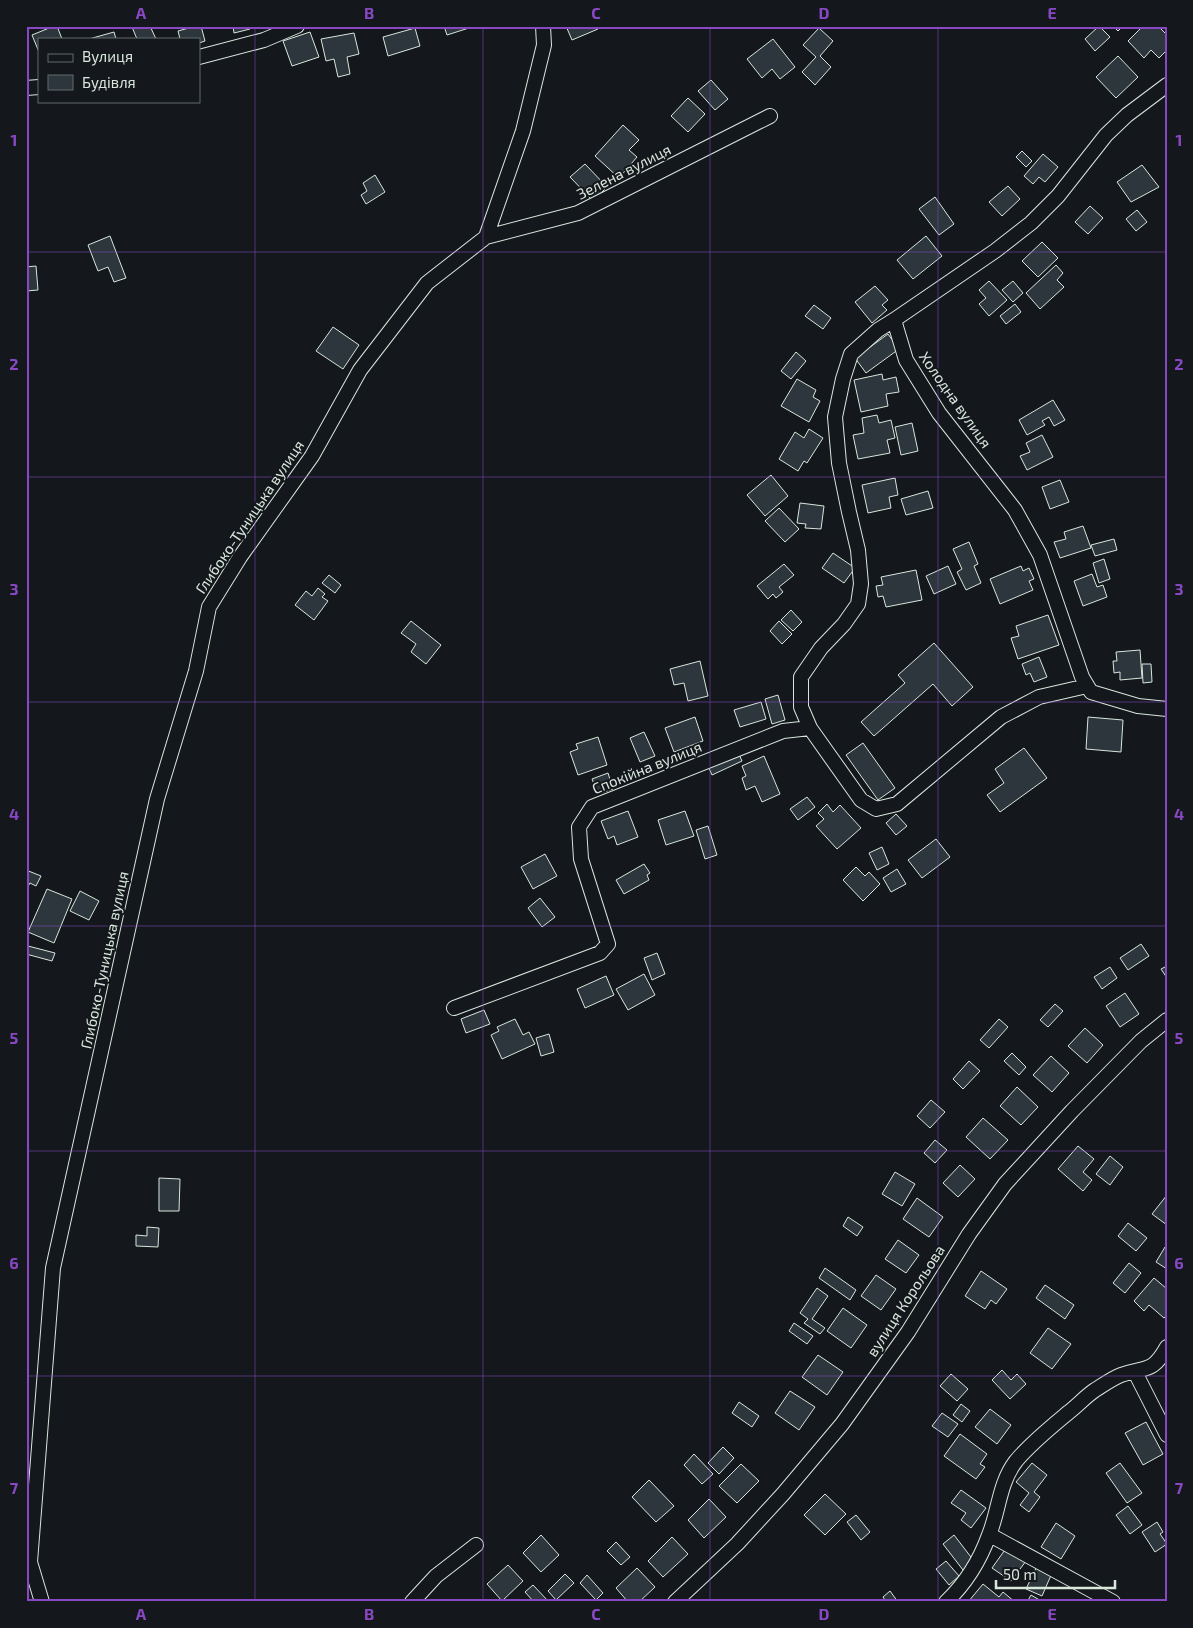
<svg xmlns="http://www.w3.org/2000/svg" width="1193" height="1628" viewBox="0 0 1193 1628" font-family="'Exo 2',sans-serif">
  <style>
    .building { fill: #2c363c; stroke: #d8e6dc }
    .lines { fill: none; stroke-linecap: round; stroke-linejoin: round }
    .street-casing { stroke: #d8e6dc; stroke-width: 16 }
    .street { stroke: #14181c; stroke-width: 14 }
    .grid { fill: none; stroke: #8948c3; stroke-width: 1; stroke-opacity: 0.55 }
    .labels { text-anchor: middle; stroke-width: 4; stroke-linejoin: round; paint-order: stroke }
    .street-label { font-size: 15px; fill: #d8e6dc; stroke: #14181c }
    .neatline { fill: none; stroke: #8948c3; stroke-width: 2 }
    .grid-label { font-size: 16px; text-anchor: middle; font-weight: bold; fill: #8948c3 }
  </style>
  <rect width="100%" height="100%" fill="#14181c"/>
  <path class="building" d="M54 26H57L62 39H39V52L32 35Z
    M135 26H150L156 39H137L132 27Z
    M196 26H201L205 41 199 43V39H180L178 31Z
    M233 26H249L250 29 234 33Z
    M444 26H472V27L447 35Z
    M566 26H597L598 29 572 40Z
    M1099 26 1110 37 1095 51 1085 39Z
    M1113 26H1123L1118 31Z
    M1143 26H1158L1167 35V50L1159 58 1151 50 1144 58 1128 41Z
    M415 28 420 46 388 56 383 37Z
    M819 28 833 41 820 56 831 67 815 85 802 72 816 57 803 45Z
    M114 32 116 39H89Z
    M310 32 319 57 292 66 283 41Z
    M354 33 359 54 347 57 350 74 338 77 334 59 326 61 321 39Z
    M773 39 795 67 780 79 772 69 762 78 747 59Z
    M1118 56 1138 77 1116 98 1096 77Z
    M711 80 728 99 715 110 698 91Z
    M688 98 705 114 688 132 671 116Z
    M623 125 639 140 629 150 637 157 619 178 595 156Z
    M1022 151 1032 161 1026 167 1016 157Z
    M1043 154 1058 167 1045 182 1039 177 1033 184 1024 176Z
    M585 164 607 187 593 201 570 177Z
    M1142 165 1159 187 1131 202 1117 182Z
    M375 175 385 192 366 204 361 195 367 191 363 183Z
    M1008 186 1020 199 1002 216 989 202Z
    M935 197 954 224 939 235 919 209Z
    M1090 206 1103 218 1088 234 1075 222Z
    M1137 210 1147 222 1136 231 1126 219Z
    M110 236 126 278 114 282 108 267 98 271 88 245Z
    M926 236 942 256 913 279 897 260Z
    M1042 242 1058 258 1038 277 1022 261Z
    M1056 265 1063 273 1057 280 1064 287 1040 309 1026 293Z
    M36 266 38 290 26 291V267Z
    M989 281 1007 300 989 316 979 304 986 298 979 290Z
    M1013 281 1023 293 1013 302 1002 290Z
    M875 286 888 300 882 305 887 310 872 323 855 302Z
    M1015 304 1021 312 1006 324 1000 316Z
    M814 305 831 318 823 329 805 316Z
    M333 327 359 345 343 369 316 351Z
    M888 334 899 349 866 373 855 358Z
    M796 352 806 361 791 379 781 371Z
    M882 374 883 380 896 377 899 392 886 394 888 406 861 412 854 380Z
    M797 379 816 390 813 397 820 401 809 422 781 406Z
    M1053 400 1065 420 1054 426 1049 417 1042 421 1045 425 1027 435 1019 420Z
    M877 415 879 423 891 420 895 438 887 440 890 453 858 459 853 435 864 433 862 418Z
    M912 423 918 451 901 455 895 427Z
    M809 429 823 438 807 463 804 461 798 471 779 459 795 432 804 438Z
    M1042 435 1053 457 1027 470 1020 456 1030 452 1026 443Z
    M771 475 788 496 765 516 747 495Z
    M895 478 898 495 889 497 891 508 868 513 862 485Z
    M1060 480 1069 502 1050 509 1042 487Z
    M928 491 933 508 906 515 901 499Z
    M800 503 824 506 821 529 805 528 806 524 797 523Z
    M779 508 799 529 785 542 765 521Z
    M1083 526 1091 548 1060 558 1054 542 1066 539 1064 532Z
    M1114 539 1117 550 1095 556 1091 545Z
    M969 542 978 564 974 566 981 583 966 590 957 572 962 569 953 549Z
    M833 553 855 568 844 583 822 568Z
    M1104 559 1110 579 1099 583 1093 563Z
    M784 564 794 575 779 587 783 592 776 598 773 594 768 599 757 586Z
    M948 566 956 584 934 594 926 576Z
    M1021 566 1023 571 1029 568 1034 579 1029 581 1033 590 1000 604 990 579Z
    M916 570 922 600 886 607 883 596 878 597 876 586 883 585 881 577Z
    M1092 574 1097 587 1103 585 1107 597 1083 606 1074 581Z
    M329 575 341 585 335 593 322 583Z
    M318 588 325 594 322 597 328 601 314 620 295 605 306 591 312 596Z
    M791 610 802 622 793 631 781 620Z
    M1048 615 1059 645 1018 659 1011 638 1019 636 1016 626Z
    M411 621 441 645 426 664 411 652 416 644 401 633Z
    M779 621 792 634 782 644 770 631Z
    M934 643 973 687 952 706 933 684 874 736 861 722 905 683 898 675Z
    M1140 650 1142 678 1120 680V672L1114 673 1113 661H1117L1116 652Z
    M1039 657 1047 677 1034 682 1030 673 1026 675 1022 664Z
    M700 661 708 696 688 701 684 683 674 685 670 669Z
    M1142 664H1151L1152 682 1143 683Z
    M778 695 785 720 772 724 765 699Z
    M761 702 766 719 740 727 734 710Z
    M695 717 703 741 674 752 665 728Z
    M1088 717 1123 720 1121 752 1086 749Z
    M644 732 655 756 640 762 630 738Z
    M598 737 607 765 578 775 570 752 578 749 576 744Z
    M863 743 895 788 878 800 846 755Z
    M1024 748 1047 778 1000 812 987 795 1004 783 995 769Z
    M738 752 742 761 712 775 708 766Z
    M764 756 780 794 762 802 755 786 746 790 742 778 746 776 742 766Z
    M608 773 613 789 598 794 592 779Z
    M807 797 815 807 798 820 790 809Z
    M827 804 833 812 840 805 861 828 837 849 816 826 824 819 818 813Z
    M628 811 638 837 617 845 614 836 608 839 601 821Z
    M685 811 694 836 666 845 658 820Z
    M896 814 907 826 896 835 886 823Z
    M708 826 717 855 705 859 696 830Z
    M936 839 950 857 922 878 908 860Z
    M882 847 889 864 877 870 869 853Z
    M545 854 557 876 533 889 521 867Z
    M644 864 650 873 647 875 649 880 624 894 616 880Z
    M856 867 865 876 869 872 880 884 863 901 843 880Z
    M897 869 906 884 891 892 883 878Z
    M26 870 41 876 36 886 30 883 26 890Z
    M47 889 72 899 54 943 28 932Z
    M80 891 99 901 89 920 70 911Z
    M540 898 555 917 542 927 528 908Z
    M1141 944 1149 956 1128 970 1120 958Z
    M28 946 55 953 52 961 26 954Z
    M657 953 665 974 652 980 644 958Z
    M1167 966V978L1161 969Z
    M1110 967 1117 978 1102 989 1094 977Z
    M644 974 655 995 628 1010 616 989Z
    M606 976 614 995 585 1008 577 989Z
    M1125 993 1139 1014 1120 1027 1106 1006Z
    M1055 1004 1063 1011 1048 1027 1040 1020Z
    M484 1010 490 1024 466 1033 461 1019Z
    M515 1019 523 1035 529 1032 535 1044 502 1059 491 1035 499 1031 497 1027Z
    M999 1019 1008 1027 989 1048 980 1040Z
    M1085 1028 1103 1045 1087 1063 1068 1046Z
    M549 1034 554 1052 541 1056 536 1038Z
    M1012 1053 1026 1067 1019 1075 1004 1061Z
    M1051 1056 1069 1073 1052 1092 1033 1075Z
    M969 1061 980 1071 963 1089 953 1079Z
    M1017 1087 1038 1107 1021 1125 1000 1106Z
    M931 1100 945 1112 930 1128 917 1116Z
    M983 1118 1008 1140 990 1159 966 1137Z
    M935 1140 947 1150 935 1163 924 1153Z
    M1078 1146 1094 1159 1083 1172 1092 1180 1083 1191 1058 1169Z
    M1110 1156 1123 1167 1110 1185 1096 1174Z
    M960 1165 975 1179 958 1197 943 1183Z
    M895 1172 915 1184 902 1206 882 1194Z
    M159 1178 180 1179 179 1211H159Z
    M1167 1195V1225L1152 1214Z
    M917 1198 943 1217 929 1237 903 1219Z
    M848 1217 863 1227 857 1236 843 1226Z
    M1128 1223 1147 1238 1136 1251 1118 1236Z
    M147 1227 159 1228 158 1247 136 1246V1235L147 1236Z
    M898 1240 919 1255 906 1273 885 1259Z
    M1165 1247 1167 1248V1269L1156 1262Z
    M1129 1263 1141 1273 1125 1293 1113 1283Z
    M825 1268 856 1290 850 1300 819 1278Z
    M981 1271 1007 1289 996 1304 991 1300 985 1309 965 1296Z
    M876 1275 896 1289 881 1310 861 1296Z
    M1154 1278 1167 1289V1315L1164 1318 1149 1305 1144 1311 1134 1301Z
    M1045 1285 1074 1305 1065 1319 1036 1298Z
    M817 1288 828 1296 812 1319 825 1328 820 1334 804 1323 808 1319 800 1313Z
    M843 1308 867 1325 851 1348 827 1331Z
    M794 1323 813 1336 807 1344 789 1331Z
    M1048 1328 1071 1344 1052 1369 1030 1353Z
    M818 1355 843 1372 827 1395 802 1377Z
    M1002 1370 1011 1380 1017 1374 1026 1384 1010 1399 992 1380Z
    M951 1374 968 1389 957 1401 940 1386Z
    M790 1391 815 1407 799 1430 775 1413Z
    M739 1402 759 1416 752 1427 732 1413Z
    M961 1404 970 1411 962 1422 953 1415Z
    M990 1409 1011 1425 997 1444 975 1427Z
    M942 1413 958 1424 948 1437 932 1426Z
    M1146 1422 1163 1454 1143 1465 1125 1433Z
    M960 1434 987 1454 980 1464 985 1467 976 1479 944 1456Z
    M723 1447 734 1458 719 1474 708 1463Z
    M694 1454 713 1474 702 1484 684 1465Z
    M1032 1463 1047 1475 1034 1492 1040 1497 1029 1512 1020 1505 1029 1493 1016 1482Z
    M1120 1463 1142 1493 1127 1503 1106 1473Z
    M741 1464 759 1481 737 1503 719 1486Z
    M649 1480 674 1506 656 1522 632 1497Z
    M961 1490 986 1508 971 1528 961 1520 966 1513 951 1503Z
    M825 1494 846 1514 825 1535 804 1515Z
    M709 1499 726 1517 704 1538 688 1520Z
    M1128 1506 1142 1525 1130 1534 1116 1515Z
    M856 1515 870 1532 861 1540 847 1522Z
    M1157 1522 1163 1532 1160 1534 1167 1544 1155 1552 1142 1532Z
    M1056 1523 1075 1536 1061 1559 1041 1547Z
    M541 1535 559 1555 541 1572 523 1553Z
    M954 1535 974 1561 963 1570 943 1544Z
    M672 1537 688 1554 663 1577 648 1561Z
    M616 1542 630 1557 621 1565 607 1551Z
    M1007 1547 1026 1561 1011 1581 992 1568Z
    M946 1561 959 1576 949 1585 936 1569Z
    M508 1565 523 1581 502 1601 487 1584Z
    M1037 1566 1052 1573 1042 1596 1026 1589Z
    M637 1568 655 1587 639 1602H628L616 1588Z
    M565 1574 574 1583 556 1600 548 1591Z
    M587 1575 603 1593 596 1600 580 1583Z
    M983 1584 999 1597 1003 1592 1015 1602H968Z
    M533 1585 549 1602H534L525 1592Z
    M890 1591 898 1602H886L883 1597Z
    M1031 1595 1043 1602H1027Z"/>
  <g class="lines">
    <g class="street-casing">
      <path id="street" d="M199 57 264 40 297 26
        M1167 85 1127 115 1106 135 1058 196 1031 223 995 251 894 320 906 360 939 413 1015 510 1040 555 1082 677 1091 692 1138 706 1167 709
        M26 88 39 87
        M486 237 578 213 770 116
        M894 320 878 330 851 354 843 379 835 417 839 463 849 512 858 550 861 584 858 604 844 624 821 648 801 677V707L810 728 861 800 876 809 897 804 1001 717 1039 697 1087 686
        M454 1008 600 953 608 944 581 859 579 827 592 807 783 731 810 728
        M1135 1372 1167 1435
        M990 1535 1113 1602
        M42 1602 30 1562 53 1268 157 799 196 671 209 607 240 557 312 456 360 370 427 283 486 237 523 131 544 45 543 26
        M412 1602 436 1576 476 1545
        M675 1602 737 1544 783 1494 842 1424 908 1332 969 1234 1005 1184 1072 1111 1141 1041 1167 1020
        M946 1602C965 1584 980 1560 989 1535 999 1511 999 1483 1016 1461 1031 1443 1051 1427 1069 1412 1078 1405 1086 1396 1095 1390 1103 1385 1113 1378 1121 1375 1146 1366 1152 1374 1167 1347"/>
    </g>
    <use href="#street" class="street"/>
  </g>
  <path class="grid" d="M255 26V1602M483 26V1602M710 26V1602M938 26V1602M26 252H1167M26 477H1167M26 702H1167M26 926H1167M26 1151H1167M26 1376H1167"/>
  <g class="labels">
    <g class="street-label">
      <text transform="translate(624 172) rotate(-27)" y="5">Зелена вулиця</text>
      <text transform="translate(955 400) rotate(55)" y="5">Холодна вулиця</text>
      <text transform="translate(250 517) rotate(-56)" y="5">Глибоко-Туницька вулиця</text>
      <text transform="translate(647 768) rotate(-22)" y="5">Спокійна вулиця</text>
      <text transform="translate(105 960) rotate(-78)" y="5">Глибоко-Туницька вулиця</text>
      <text transform="translate(906 1301) rotate(-57)" y="5">вулиця Корольова</text>
    </g>
  </g>
  <rect width="1193" height="1628" fill="none" stroke="#14181c" stroke-width="55"/>
  <rect x="38" y="38" width="162" height="65" fill="#14181c" stroke="#626a69"/>
  <rect x="48" y="54" width="25" height="8" fill="#14181c" stroke="#626a69"/>
  <text x="82" y="62" font-size="15" fill="#d8e6dc">Вулиця</text>
  <rect x="48" y="75" width="25" height="15" fill="#2c363c" stroke="#626a69"/>
  <text x="82" y="88" font-size="15" fill="#d8e6dc">Будівля</text>
  <path d="M996 1580v8h119v-8" fill="none" stroke="#d8e6dc" stroke-width="2.5"/>
  <text x="1003" y="1580" font-size="15" fill="#d8e6dc" stroke="#14181c" stroke-width="4" paint-order="stroke">50 m</text>
  <rect x="28" y="28" width="1138" height="1572" class="neatline"/>
  <g class="grid-label">
    <text x="141" y="19">A</text>
    <text x="369" y="19">B</text>
    <text x="596" y="19">C</text>
    <text x="824" y="19">D</text>
    <text x="1052" y="19">E</text>
    <text x="14" y="146">1</text>
    <text x="1179" y="146">1</text>
    <text x="14" y="370">2</text>
    <text x="1179" y="370">2</text>
    <text x="14" y="595">3</text>
    <text x="1179" y="595">3</text>
    <text x="14" y="820">4</text>
    <text x="1179" y="820">4</text>
    <text x="14" y="1044">5</text>
    <text x="1179" y="1044">5</text>
    <text x="14" y="1269">6</text>
    <text x="1179" y="1269">6</text>
    <text x="14" y="1494">7</text>
    <text x="1179" y="1494">7</text>
    <text x="141" y="1620">A</text>
    <text x="369" y="1620">B</text>
    <text x="596" y="1620">C</text>
    <text x="824" y="1620">D</text>
    <text x="1052" y="1620">E</text>
  </g>
</svg>
